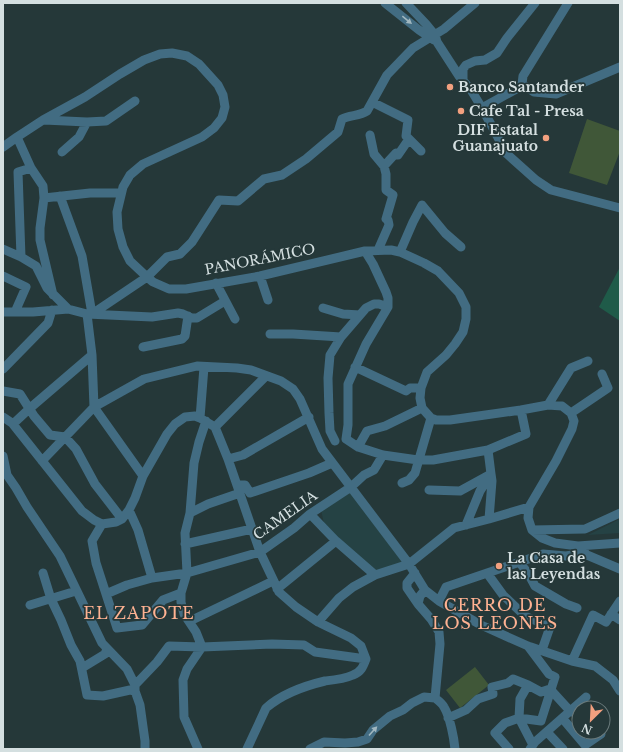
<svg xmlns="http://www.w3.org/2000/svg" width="623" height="752" viewBox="0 0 623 752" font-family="'Libre Baskerville',serif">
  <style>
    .built { fill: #254244 }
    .green { fill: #405738 }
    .building { fill: #1f5b49 }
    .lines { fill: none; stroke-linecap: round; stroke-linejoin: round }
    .minor { stroke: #426c82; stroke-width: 9 }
    .oneway { fill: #a1b7bf }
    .poi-dot { fill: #f2a07f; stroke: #253839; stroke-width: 1.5 }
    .labels { text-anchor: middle; stroke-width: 3.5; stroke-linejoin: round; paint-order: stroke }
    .poi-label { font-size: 14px; font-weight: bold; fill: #d4dfe0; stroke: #253839; text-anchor: start }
    .street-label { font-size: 14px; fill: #d4dfe0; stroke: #253839 }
    .quarter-label { font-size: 16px; letter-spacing: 1px; fill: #ffb292; stroke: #253839 }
  </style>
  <rect width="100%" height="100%" fill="#253839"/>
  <path class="built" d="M351 492 403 563 377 572 325 528 321 510Z
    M620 519V533L588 535Z"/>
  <path class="green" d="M587 119 620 131V151L607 185 569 173Z
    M475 667 489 685 460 708 446 690Z"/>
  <path class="building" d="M620 267V321L599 307Z"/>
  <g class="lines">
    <path class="minor" d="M385 3 419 30 434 40
      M406 3 426 24 435 35 437 42 459 76 471 90 482 108 507 154 536 180 551 190 620 208
      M463 80V69L466 65 475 61 485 60 497 53 507 38 535 3
      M522 84 534 92 556 94 620 67
      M372 102 408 120 406 136 421 151
      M482 108 518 88 522 84 523 76 568 3
      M44 120 87 122 106 121 135 101
      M370 135 374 154 384 166 386 174V190L393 195 386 219 388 220 389 225 378 250
      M17 137 31 168 43 186 44 198 40 228V240L53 295
      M3 147 17 137 43 120 85 97 120 74 144 60 160 54 172 53 187 56 199 64 218 85 223 95 225 107 222 118 214 128 202 137 143 164 130 175 123 187 117 212 118 229 123 247 130 261 147 277 153 282 169 289H186L260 276 365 251 391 250 400 252 424 263 438 271 459 293 466 307V319L463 332 455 344 446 355 427 372 421 388 420 398 422 408 431 418 436 420H450L521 410 548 405 562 406 571 413 574 421 572 429 556 461 529 507 528 518 532 530
      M62 152 79 137 87 122
      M384 166 396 153 398 155 409 139
      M60 196 82 256 92 314 147 277 167 257 180 254 192 242 219 200 238 201 264 179 282 175 306 159 338 132 342 119C350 115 360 116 367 111L387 75 413 48 444 29 475 3
      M44 198 90 193H121
      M3 249 21 257 36 266 47 288 68 309
      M400 252 413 222 422 205 445 233 461 247
      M21 257 18 172 31 168
      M3 276 26 287 15 312
      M260 276 268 300
      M216 283 235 319
      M323 308 343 314 360 315
      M3 312H33L68 309 87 314 152 317 178 313 183 314 192 318H197L225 301
      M87 314 92 355 94 407
      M270 334H293L341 337
      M143 347 182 339 185 336 188 316
      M355 367 406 391 410 388H421
      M3 369 48 323 52 310
      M3 391 20 394 34 416 50 435 65 437 76 449 95 484 122 519
      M548 405 571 368 588 361
      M94 407 143 476
      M571 413 608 388 602 374
      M3 417 12 423 82 511 94 520 102 524 116 522 122 519 129 510 135 498 143 476 167 434 175 424 185 417 195 416 200 418 215 427 228 459 260 552 279 592 296 607 318 622 351 638 361 646 366 659C363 667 361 672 353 675 344 679 334 680 325 681 304 686 283 693 266 708L247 749
      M200 418 204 367
      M13 424 29 409 92 355
      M215 427 266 376
      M346 439 358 447 383 455 418 460H433L488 450 526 434 521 410
      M346 439 348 425V384L366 344 388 307V298L386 292 373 264 365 251
      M335 441 330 431 329 413 328 378 330 355 341 337 366 308 374 304H379L388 307
      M358 447 367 431 385 426 422 408
      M3 456 7 475 16 488 27 507 60 556 102 643 127 669 135 685V691L140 705 145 741V749
      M228 459 243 455 309 417
      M42 461 94 407 144 379 197 366 237 368 251 370 281 381 293 389 300 399 322 449 409 564 425 590 439 601 481 625 528 646 572 661 595 666 613 680 620 691
      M402 483 409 480 415 473 431 418
      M237 485H245L250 493 309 473 332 463
      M429 490 460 491 491 474 492 481 489 519
      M129 510 138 530 152 578
      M190 513 208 504 240 493
      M310 514 336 541 375 575
      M102 524 92 541 96 563 117 628 142 625 163 600 181 593
      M466 525 480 491 491 474 488 450
      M532 530 542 538 555 543 578 546 620 543
      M532 530 585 529 620 513
      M185 544 252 529
      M578 546 587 555 620 569
      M519 562 528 573 535 586 566 604 577 608
      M43 573 51 599 61 620 71 645 80 661 87 695 103 696 130 690 135 691
      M415 573 407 583V588L418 604
      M487 573 503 595 525 616 550 627 542 650
      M277 589 336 541
      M425 590 420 596 418 604 431 619 439 632 440 644 435 698
      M106 594 127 585 152 578 187 573 260 552 294 528 310 514 351 487 364 475 374 470 383 455
      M439 601 446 587 543 554 566 556 572 555 577 552 578 546
      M30 605 76 591
      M611 614 620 620
      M190 621 273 581
      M318 622 339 598 353 587 375 575 409 564 454 528 489 519 529 507
      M202 647 196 632 184 614 181 602V593L187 573 185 533 190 513 194 463 199 442 206 421
      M572 661 593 615 606 622 620 601
      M82 668 105 654 107 649
      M135 685 157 662 169 646 202 647 272 644 304 645 315 652 366 659
      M528 685 520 699 519 718 533 745
      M550 689 571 712
      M435 698C439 701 442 703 444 707 450 717 454 738 455 749
      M448 718 466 710 478 699 493 694 492 687 508 683 513 679 528 685 541 692 550 689
      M563 719 585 745 601 734 599 732
      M547 732 563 749
      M198 749 184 717 183 680 187 669 202 647
      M310 749 324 742 345 743 358 742 367 739 373 730 390 716 403 710 412 703 424 697 435 698
      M509 749 495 733 505 723 519 718 541 721 555 677 549 674 528 646
      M530 749 535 742 586 697"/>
  </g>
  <defs><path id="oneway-solid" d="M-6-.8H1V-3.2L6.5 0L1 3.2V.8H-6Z"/></defs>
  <g class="oneway">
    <use href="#oneway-solid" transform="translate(407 20) rotate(39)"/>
    <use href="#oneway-solid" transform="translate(373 731) rotate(-48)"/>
  </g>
  <g class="poi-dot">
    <circle cx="450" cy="87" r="4"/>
    <circle cx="461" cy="111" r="4"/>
    <circle cx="546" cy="138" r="4"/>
    <circle cx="499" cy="566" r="4"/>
  </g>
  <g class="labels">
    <g class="poi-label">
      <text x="458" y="92">Banco Santander</text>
      <text x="469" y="116">Cafe Tal - Presa</text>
      <text x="538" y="135" text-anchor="end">DIF Estatal<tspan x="538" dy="16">Guanajuato</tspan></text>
      <text x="507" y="563">La Casa de<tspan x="507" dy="16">las Leyendas</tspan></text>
    </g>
    <g class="street-label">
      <text transform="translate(260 259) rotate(-11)" y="5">PANORÁMICO</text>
      <text transform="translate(285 515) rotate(-35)" y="5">CAMELIA</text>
    </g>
    <g class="quarter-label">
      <text x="495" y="611">CERRO DE<tspan x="495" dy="18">LOS LEONES</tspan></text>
      <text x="139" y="619">EL ZAPOTE</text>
    </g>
  </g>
  <rect width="623" height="752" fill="none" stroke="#d4dfe0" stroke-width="8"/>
  <g transform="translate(591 720) rotate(204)"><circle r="19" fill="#253839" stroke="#6b7b7c"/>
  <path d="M0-3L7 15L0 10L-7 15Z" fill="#f2a07f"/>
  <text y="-6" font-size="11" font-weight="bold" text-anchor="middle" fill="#d4dfe0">N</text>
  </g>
</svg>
